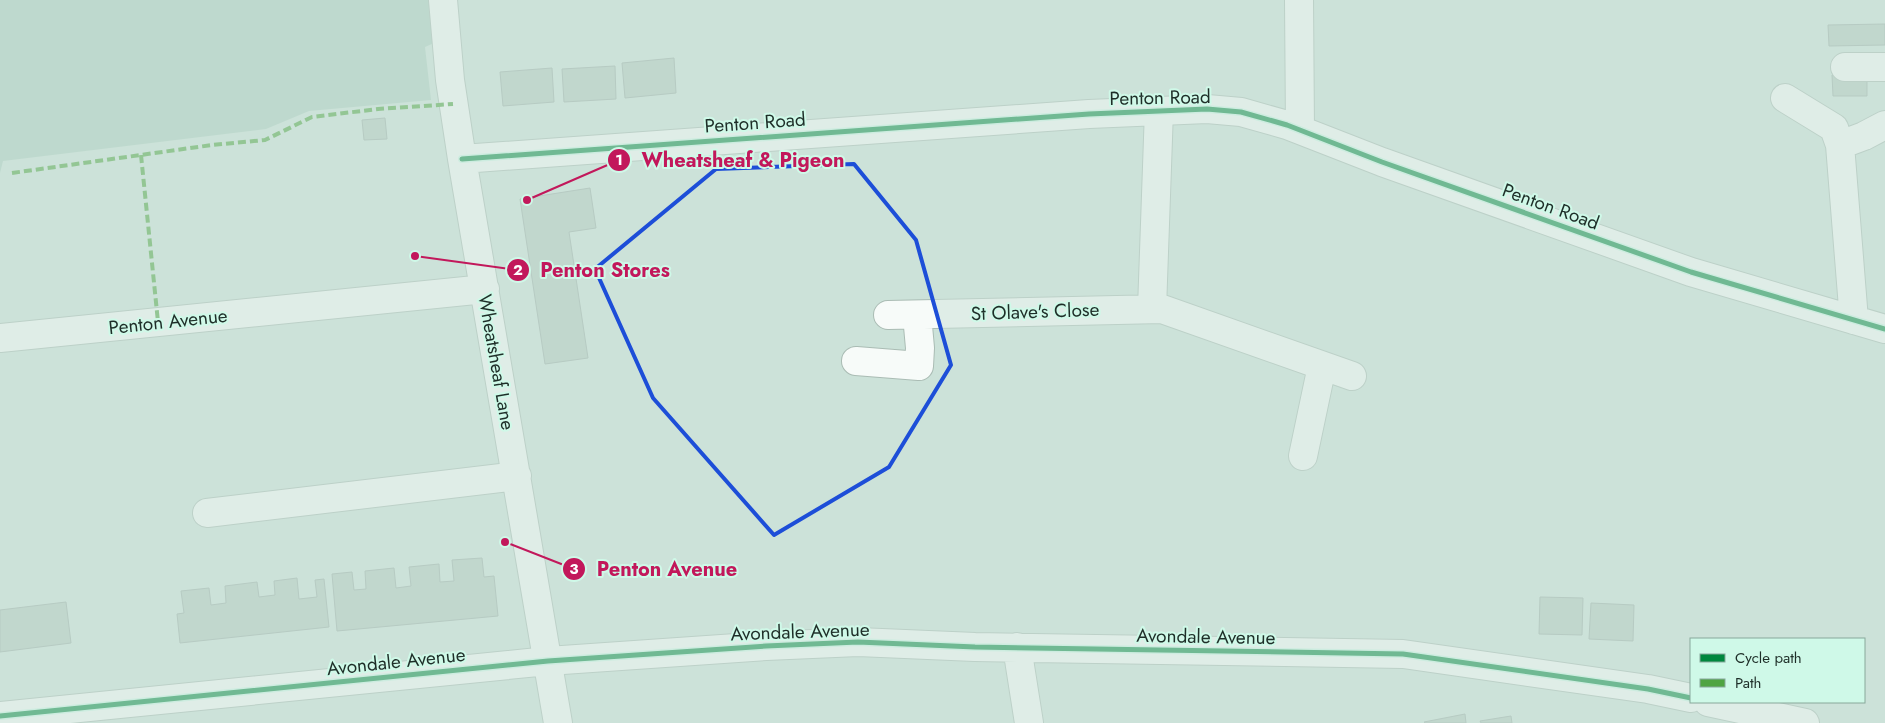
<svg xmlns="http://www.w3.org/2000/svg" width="1885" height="723" viewBox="0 0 1885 723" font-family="Jost,sans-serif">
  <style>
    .green { fill: #aecfc1 }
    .building { fill: #b3c9bf; stroke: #9dafa8 }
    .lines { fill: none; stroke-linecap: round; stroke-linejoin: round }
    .minor-casing { stroke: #aabcb4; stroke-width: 30 }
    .minor { stroke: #f7fbf9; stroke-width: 28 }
    .quiet { stroke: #4fa442; stroke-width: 4; stroke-dasharray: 8 4; stroke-linecap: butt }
    .cycleway-casing { stroke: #cff9e8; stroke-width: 8 }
    .cycleway { stroke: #00873e; stroke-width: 5 }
    .marked { fill: none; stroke: #1d4ed8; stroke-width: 4; stroke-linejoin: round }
    .labels { text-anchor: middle; stroke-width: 4; stroke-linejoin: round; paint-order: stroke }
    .street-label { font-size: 19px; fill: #1e2e28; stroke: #cff9e8 }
    .leader { fill: none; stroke: #c2185b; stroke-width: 2 }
    .callout-dot { fill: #c2185b; stroke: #cff9e8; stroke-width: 2 }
    .mark-label { font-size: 15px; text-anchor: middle; font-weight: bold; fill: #fff }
    .callout-label { font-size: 20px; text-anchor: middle; font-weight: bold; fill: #c2185b; stroke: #cff9e8; stroke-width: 4; stroke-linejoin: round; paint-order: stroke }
  </style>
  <rect width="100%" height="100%" fill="#cce2d9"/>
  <path class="green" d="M0 0H430L434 43 425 47 431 100 309 111 266 129 3 161 0 173Z"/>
  <path class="building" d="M1885 24V45L1829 46 1828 25Z
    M674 58 676 93 625 98 622 63Z
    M615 66 616 99 564 102 562 69Z
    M552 68 554 102 503 106 500 72Z
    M1867 74V96H1833L1832 75Z
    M385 118 387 139 364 140 362 120Z
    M590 188 596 228 569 232 588 358 545 364 520 199Z
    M482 558 484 577 494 576 498 616 337 631 332 574 352 572 354 590 366 589 365 571 394 568 396 588 411 586 409 567 439 564 440 582 454 581 452 560Z
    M297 578 299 599 317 597 315 580 324 579 329 627 180 643 177 614 184 613 181 591 209 588 211 605 226 603 225 586 257 582 259 597 275 595 274 581Z
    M1540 597 1583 598 1582 635 1539 634Z
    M66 602 71 643 0 652V610Z
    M1591 603 1634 605 1633 641 1589 639Z
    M1465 714 1466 723H1425L1424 722Z
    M1511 716 1512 723H1481L1480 721Z"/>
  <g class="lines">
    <g class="minor-casing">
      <path id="minor" d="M443 0 450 80 462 159 558 723
        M1299 0 1300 130
        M1845 67H1885
        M1785 98 1834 128 1840 145
        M462 159 1089 114 1207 109 1241 112 1287 125 1382 162 1691 272 1885 329
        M1152 309 1159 110
        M888 315 1162 309 1352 376
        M1854 320 1840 145 1864 136 1885 125
        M0 338 485 289
        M856 361 919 366 920 348 917 315
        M1303 456 1322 366
        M207 513 517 476
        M1017 647 1029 723
        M1708 702 1805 723
        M0 716 548 661 766 646 858 642 975 647 1403 654 1648 689 1691 698"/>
    </g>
    <use href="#minor" class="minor"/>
    <path class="quiet" d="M141 155 158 322
      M12 173 212 145 265 140 312 117 378 109 453 104"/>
    <g class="cycleway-casing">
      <path id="cycleway" d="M462 159 1089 114 1207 109 1241 112 1287 125 1382 162 1691 272 1885 329
        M0 716 548 661 766 646 858 642 975 647 1403 654 1648 689 1691 698"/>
    </g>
    <use href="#cycleway" class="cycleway"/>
  </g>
  <path d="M0 0H1885V723H0ZM854 164 916 240 951 365 889 467 774 535 653 398 595 269 716 169Z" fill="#cce2d9" fill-opacity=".55" fill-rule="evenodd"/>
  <path class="marked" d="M854 164 916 240 951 365 889 467 774 535 653 398 595 269 716 169Z"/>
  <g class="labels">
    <g class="street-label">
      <text transform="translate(1160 97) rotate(-1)" y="7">Penton Road</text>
      <text transform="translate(755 122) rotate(-4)" y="7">Penton Road</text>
      <text transform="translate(1551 206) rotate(20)" y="7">Penton Road</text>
      <text transform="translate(1035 311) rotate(-2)" y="7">St Olave's Close</text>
      <text transform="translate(168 321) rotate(-6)" y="7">Penton Avenue</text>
      <text transform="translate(497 362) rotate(80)" y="7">Wheatsheaf Lane</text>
      <text transform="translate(800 631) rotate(-2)" y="7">Avondale Avenue</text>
      <text transform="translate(1206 636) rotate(1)" y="7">Avondale Avenue</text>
      <text transform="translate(396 661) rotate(-6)" y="7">Avondale Avenue</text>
    </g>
  </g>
  <path class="leader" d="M527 200L619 160M415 256L518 270M505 542L574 569"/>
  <g class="callout-dot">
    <circle cx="527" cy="200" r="5"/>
    <circle cx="415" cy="256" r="5"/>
    <circle cx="505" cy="542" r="5"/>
    <circle cx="619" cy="160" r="12"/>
    <circle cx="518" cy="270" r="12"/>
    <circle cx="574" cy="569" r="12"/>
  </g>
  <g class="mark-label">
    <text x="619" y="165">1</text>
    <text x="518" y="275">2</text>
    <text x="574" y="574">3</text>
  </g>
  <g class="callout-label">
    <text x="743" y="167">Wheatsheaf &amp; Pigeon</text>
    <text x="605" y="277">Penton Stores</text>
    <text x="667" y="576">Penton Avenue</text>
  </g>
  <rect x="1690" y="638" width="175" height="65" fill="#cff9e8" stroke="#88a89b"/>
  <rect x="1700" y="654" width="25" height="8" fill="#00873e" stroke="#88a89b"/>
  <text x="1735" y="663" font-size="15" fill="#1e2e28">Cycle path</text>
  <rect x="1700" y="679" width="25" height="8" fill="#4fa442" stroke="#88a89b"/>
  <text x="1735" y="688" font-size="15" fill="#1e2e28">Path</text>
</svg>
